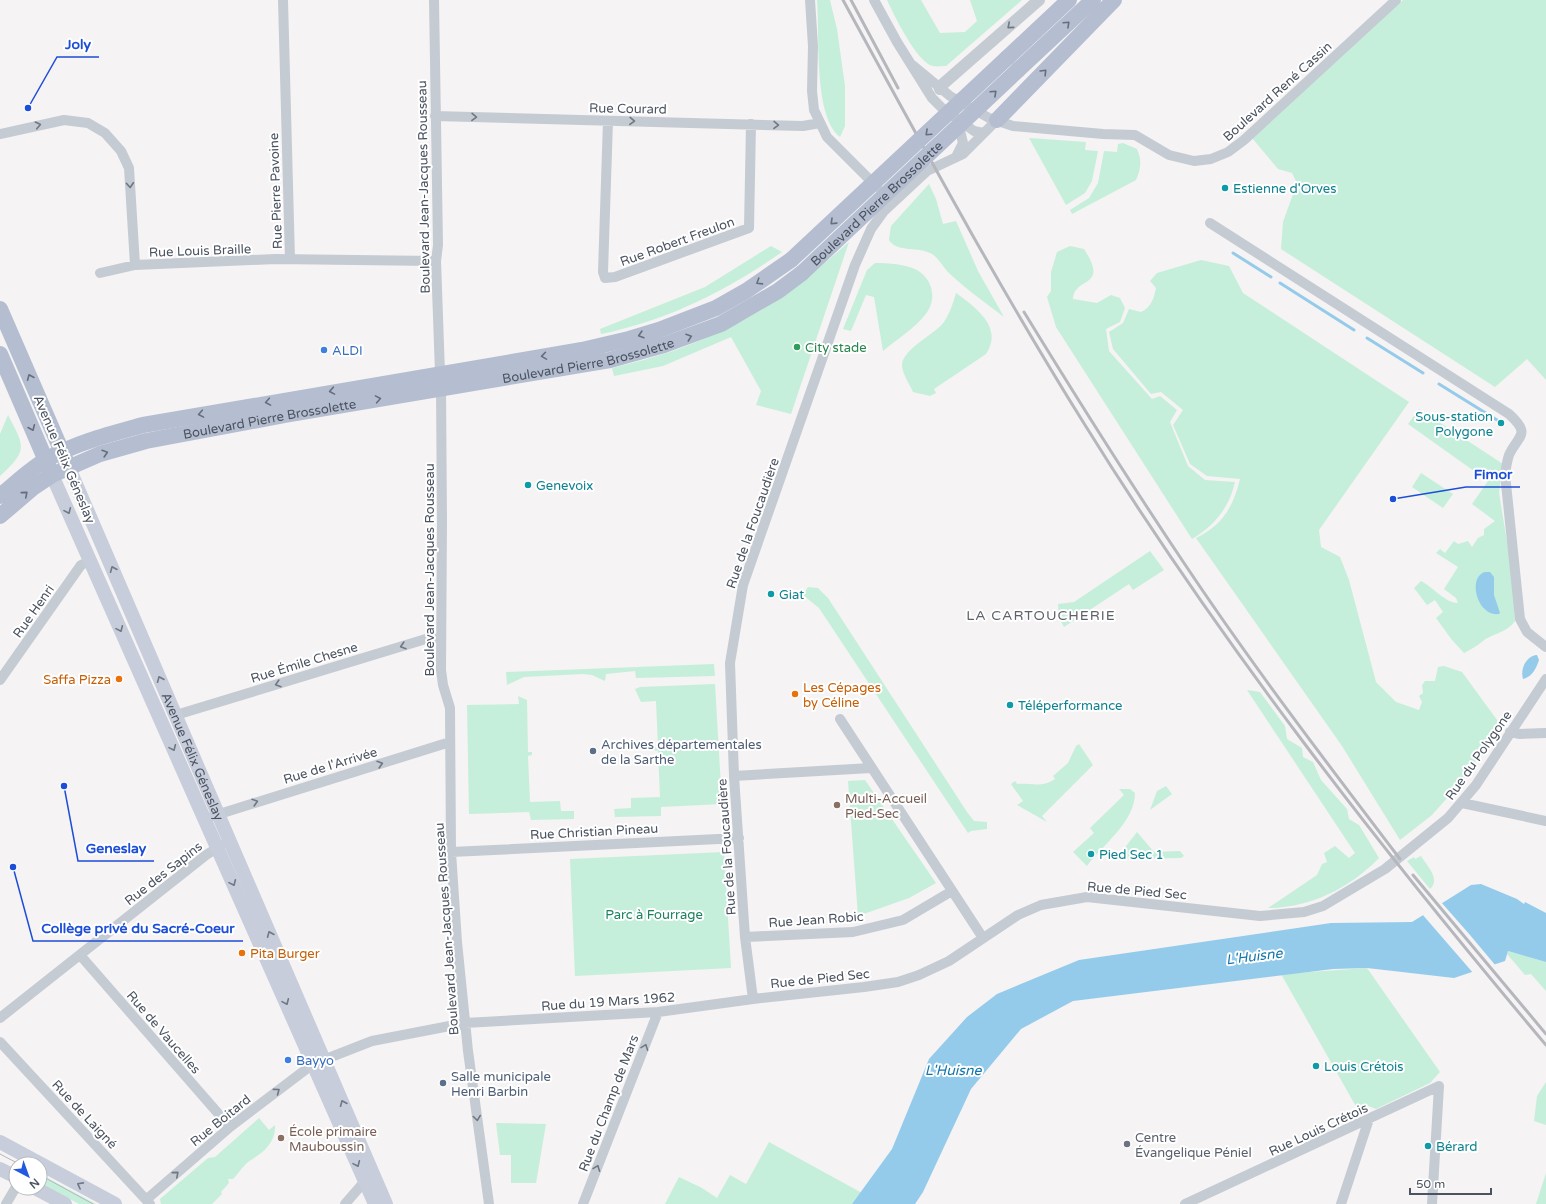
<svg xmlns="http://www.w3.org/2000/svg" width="1546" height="1204" viewBox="0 0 1546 1204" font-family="'Varela Round',sans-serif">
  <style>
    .green { fill: #c5efdb }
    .water { fill: #94cbea }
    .pier { fill: #f5f3f3 }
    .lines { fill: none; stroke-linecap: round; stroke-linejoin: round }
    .stream { stroke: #94cbea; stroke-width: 3 }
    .minor { stroke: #c5cbd3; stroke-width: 10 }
    .tertiary { stroke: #c5cbd3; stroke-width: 12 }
    .secondary { stroke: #c7cdda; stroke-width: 14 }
    .primary { stroke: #b4bed0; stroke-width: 16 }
    .tram { stroke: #b5b7bd; stroke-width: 1 }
    .rail { stroke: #b5b7bd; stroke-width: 3 }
    .primary-bridge { stroke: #b4bed0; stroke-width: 16 }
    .oneway { stroke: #656e7c }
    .oneway2 { stroke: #707782 }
    .oneway3 { stroke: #707885 }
    .culture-dot { fill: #0f9aa8; stroke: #fff; stroke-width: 1.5 }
    .leisure-dot { fill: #2e9e5b; stroke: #fff; stroke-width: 1.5 }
    .shop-dot { fill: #3f7fe0; stroke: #fff; stroke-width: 1.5 }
    .food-dot { fill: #e8710a; stroke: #fff; stroke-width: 1.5 }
    .service-dot { fill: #5c6f8a; stroke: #fff; stroke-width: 1.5 }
    .education-dot { fill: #8d6e63; stroke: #fff; stroke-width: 1.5 }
    .worship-dot { fill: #6b7280; stroke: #fff; stroke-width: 1.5 }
    .labels { text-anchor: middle; stroke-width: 4; stroke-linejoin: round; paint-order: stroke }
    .street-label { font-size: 13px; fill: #4b5360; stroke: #fff }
    .culture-label { font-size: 13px; fill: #0d838f; stroke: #fff; text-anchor: start }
    .leisure-label { font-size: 13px; fill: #27864d; stroke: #fff; text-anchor: start }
    .shop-label { font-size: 13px; fill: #366cbe; stroke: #fff; text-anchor: start }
    .food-label { font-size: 13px; fill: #c56008; stroke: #fff; text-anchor: start }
    .service-label { font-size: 13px; fill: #4e5e75; stroke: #fff; text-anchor: start }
    .education-label { font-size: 13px; fill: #785e54; stroke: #fff; text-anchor: start }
    .park-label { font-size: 13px; fill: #1c815e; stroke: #fff }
    .worship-label { font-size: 13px; fill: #5b616d; stroke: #fff; text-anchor: start }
    .neighbourhood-label { font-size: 14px; letter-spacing: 1px; fill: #5f6268; stroke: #fff }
    .water-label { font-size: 14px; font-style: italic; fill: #1275ac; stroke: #fff }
    .leader { fill: none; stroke: #1d4ed8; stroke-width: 1.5 }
    .callout-dot { fill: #1d4ed8; stroke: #fff; stroke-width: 1.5 }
    .callout-label { font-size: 14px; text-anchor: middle; font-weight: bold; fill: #1d4ed8; stroke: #fff; stroke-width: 4; stroke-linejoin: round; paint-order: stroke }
  </style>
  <rect width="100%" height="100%" fill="#f5f3f3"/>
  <path class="green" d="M817 0H830L837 29 845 86V126L840 137C813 116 820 34 817 0Z
    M887 0H921L940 33 965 32 977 21 970 0H1022L946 66C942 66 937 67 933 66 917 63 894 15 887 0Z
    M1403 0H1546V380L1527 359 1495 387 1281 249 1283 222 1297 183 1292 173 1278 169 1252 138Z
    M1029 138 1086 142 1085 150 1098 151 1092 181 1085 193 1066 205Z
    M1123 143 1137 149C1142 160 1141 169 1136 180L1072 214 1070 210 1089 198 1098 183 1104 151 1117 152 1118 144Z
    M929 184 936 199 943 224 956 221 978 271 1004 317C986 303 967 290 950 274 943 268 940 259 932 254 919 246 897 253 889 240L891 226Z
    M849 242 791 414 756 405 761 391 731 337 663 366 614 376 612 368C671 355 728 333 778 299 803 282 826 262 849 242Z
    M771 246 782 252C726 291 668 320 601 334L600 329 705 287Z
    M1070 246 1084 249C1110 289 1074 276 1073 299L1097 303 1111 295 1120 298 1125 308 1120 322 1106 329 1109 351 1152 399 1160 396 1177 410 1170 422 1188 466 1205 480 1235 482C1229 508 1215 525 1192 539L1056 327 1047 297 1051 291V272L1057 252Z
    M1201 260 1229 266 1243 293 1409 402 1319 530 1321 547 1340 557 1349 580 1376 682 1396 702 1419 710 1422 702 1419 696 1423 693 1422 685 1425 681H1435L1438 667 1444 666 1462 672 1500 724 1464 779 1432 815 1400 840 1342 746 1196 538C1223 525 1233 507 1240 479L1207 476 1190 464 1173 425 1183 410 1161 392 1151 394 1113 349 1109 332 1123 323 1129 309 1141 312C1151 308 1154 298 1156 288L1150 281 1157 273Z
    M875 263C889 263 905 264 917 270 934 280 937 301 925 315 915 328 896 340 883 351L874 297 866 295 851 331 843 329 867 270Z
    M956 293C975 307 1004 327 986 354L934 389 936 393 930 396 913 392C910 385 903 375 902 366 901 350 934 335 944 322 950 313 953 303 956 293Z
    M1419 409 1503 464 1499 493 1512 572 1515 621C1507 633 1493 633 1483 641 1477 646 1471 649 1464 653L1452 640 1436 618 1443 612 1435 600 1427 605 1414 588 1421 581C1433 587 1445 603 1458 603L1456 598 1444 589 1458 567 1436 553 1440 549 1445 553 1454 541 1458 544 1468 541 1472 547 1478 538 1484 535V529L1495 521 1472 504 1488 481 1408 424Z
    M8 415C24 446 29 450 0 476V434Z
    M1421 473 1453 494 1443 508 1412 487Z
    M1150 551 1164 570 1133 590 1129 584 1064 627 1059 618 1058 604 1074 602Z
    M808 587 818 588 828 598 967 812 974 821 987 822V829L971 831 968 833 819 608 803 595Z
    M714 664 715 676 636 678 635 671 606 674 605 681 592 675 583 674 524 677 507 685 506 672Z
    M715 684 722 804 661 807V816L615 817 614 809 631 808V798L660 797 658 751 654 750V747H658L656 701 641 702 635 689 640 687Z
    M1247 690 1260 692 1285 726 1287 739 1302 748 1303 757 1313 762 1321 780 1347 809 1349 819 1359 825 1379 858C1350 888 1310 908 1268 908L1317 875 1322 864 1327 862 1324 853 1335 846 1349 858 1355 853Z
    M518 696 527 700 528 752H532V755L528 756 530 802 560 801 561 811H574V819L531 820 529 812 469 814 467 705 519 704Z
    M1079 744 1093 765 1042 816 1047 822 1017 805 1023 801 1011 784 1015 781 1017 784C1031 783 1042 788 1055 779L1053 776 1068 763 1076 746Z
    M865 780 936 883 909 898 858 916 848 781Z
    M1166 786 1172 794 1150 810 1157 791Z
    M1119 789H1130L1135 793C1135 822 1103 844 1087 866L1073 852 1094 833 1090 828 1124 795Z
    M1137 832 1154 852 1180 851 1184 856 1181 858 1116 859Z
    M724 852 731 968 575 976 570 859Z
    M1421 856C1427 866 1441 879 1430 889L1407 861 1414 857 1415 859Z
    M1508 951 1546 962V991L1531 974 1525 975 1507 954Z
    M1367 968 1440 1072 1430 1083 1376 1109 1366 1105 1358 1110 1281 974Z
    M1546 1082V1125L1534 1121 1537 1096Z
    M259 1118 269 1130 275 1125C276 1142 264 1152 251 1160 244 1164 239 1173 233 1179H228L229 1183 221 1192 222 1194 212 1204H161L160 1199 208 1158 215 1157Z
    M496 1123 546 1124 536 1183H511V1155H500Z
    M769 1142 862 1193 852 1204H665L679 1177 702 1188 717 1198 730 1175 746 1184Z
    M1546 1173V1204H1536Z
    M40 1174 96 1204H79L40 1183Z"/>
  <path class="water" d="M1485 572H1490L1494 577V595L1500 613 1499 614C1477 617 1467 577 1485 572Z
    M1537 655 1539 660C1536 669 1532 677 1523 679 1520 669 1526 656 1537 655Z
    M1481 884 1517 899 1524 904 1525 902 1546 913V962L1508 951 1505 961 1454 978 1367 968 1333 969 1073 1001 1021 1029 971 1089 923 1192 915 1204H852L892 1149 929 1059 967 1017 997 994 1079 960 1331 923 1412 922 1471 885Z"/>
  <path class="pier" d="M1441 902 1470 935 1496 966 1474 974 1422 914Z"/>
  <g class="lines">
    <path class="stream" d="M1233 253 1271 277
      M1280 283 1354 330
      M1367 338 1423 373
      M1439 384 1497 420"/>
    <path class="minor" d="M283 0 290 259
      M434 0 438 245 436 261 440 373
      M810 0 813 46 812 91 814 110 827 137 877 187
      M874 0 897 42 932 98 942 108 974 131 983 133
      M910 63 950 96 989 118 1013 126 1103 134 1135 135 1169 155 1194 161 1211 159 1228 152 1244 140 1396 0
      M435 116 803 126 820 123
      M608 121 603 272 605 278 615 277 749 228 751 124
      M0 134 64 120 88 123 105 133 121 151 129 168 135 265
      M956 157 963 143 958 122
      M1210 223 1509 414C1532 435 1518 435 1509 455 1507 461 1506 468 1505 474L1520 619 1527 632 1546 647
      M100 273 135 265 275 259 436 261
      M441 388 442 522 441 670 443 685 450 708 451 852 457 942 468 1051 489 1204
      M0 680 81 565 90 561
      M176 715 429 638 441 639
      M840 719 983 938
      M1510 732 1520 734 1546 733
      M734 776 871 768
      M1462 803 1546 821
      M213 816 450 742
      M451 852 739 838
      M745 937 853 932 903 920 952 891
      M80 955 230 1127
      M753 999 745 937 734 776 730 663 743 585 855 265 871 229 884 211 927 171 963 154 997 120
      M0 1018 206 855 222 845
      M0 1042 150 1204
      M147 1199 230 1127 313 1064 372 1041 465 1023 658 1012 753 999 864 987 898 982 919 975 949 961 1018 915 1041 905 1087 897 1260 916 1304 912 1323 906 1385 869 1448 818 1476 785 1546 679
      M6 1204 16 1187
      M345 1204 365 1181 369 1180
      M583 1204 658 1012
      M1185 1204 1439 1086 1432 1204
      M1341 1204 1369 1119"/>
    <path class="tertiary" d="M940 89 943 84 1039 0"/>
    <g class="secondary">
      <path id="s1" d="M69 468 386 1204"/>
      <path d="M52 475 375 1204"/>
      <path d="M0 1142 115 1204"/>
      <path d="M0 1169 16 1177"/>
      <path d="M35 1188 65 1204"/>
    </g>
    <g class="primary">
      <path d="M1007 58 1069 0"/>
      <path d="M1018 70 1093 0"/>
      <path d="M997 120 1114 0"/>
      <path d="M0 309 66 461"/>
      <path d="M0 354 50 470"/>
      <path d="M0 496C16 483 31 468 49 458 78 442 111 434 143 425L582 350 629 339 659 330 716 308 746 291 791 260"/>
      <path id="s2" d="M0 516 34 487 52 475 100 454 146 441 285 415 610 360 664 345 721 324 778 291 802 273"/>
    </g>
    <path class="tram" d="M0 1154 19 1164
      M40 1175 93 1204"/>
    <path class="rail" d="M843 0C921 143 998 286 1085 425 1221 644 1380 848 1546 1045
      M851 0 898 88
      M1024 312C1076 397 1129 481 1184 563 1252 665 1326 762 1400 859
      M1413 875 1546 1034"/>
    <g class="primary-bridge">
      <path d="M791 260 1007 58"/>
      <path id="s3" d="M802 273 1018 70"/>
    </g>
  </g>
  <defs><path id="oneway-chevron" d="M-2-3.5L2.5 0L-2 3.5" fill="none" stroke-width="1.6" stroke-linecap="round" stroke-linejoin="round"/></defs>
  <g class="oneway">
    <use href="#oneway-chevron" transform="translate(1067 24) rotate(-43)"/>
    <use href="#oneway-chevron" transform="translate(1044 72) rotate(-46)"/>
    <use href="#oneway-chevron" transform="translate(994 93) rotate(-43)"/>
    <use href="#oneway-chevron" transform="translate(928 133) rotate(137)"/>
    <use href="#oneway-chevron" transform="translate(833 222) rotate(136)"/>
    <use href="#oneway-chevron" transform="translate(759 282) rotate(148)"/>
    <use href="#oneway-chevron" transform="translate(641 335) rotate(164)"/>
    <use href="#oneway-chevron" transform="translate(689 337) rotate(-19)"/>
    <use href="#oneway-chevron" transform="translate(544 356) rotate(171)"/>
    <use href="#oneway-chevron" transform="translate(30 377) rotate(-113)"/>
    <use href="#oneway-chevron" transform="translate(332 391) rotate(170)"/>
    <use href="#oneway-chevron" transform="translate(378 399) rotate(-10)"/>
    <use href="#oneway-chevron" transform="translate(268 402) rotate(170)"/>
    <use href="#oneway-chevron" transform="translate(201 414) rotate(170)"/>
    <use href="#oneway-chevron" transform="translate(32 428) rotate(67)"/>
    <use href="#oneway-chevron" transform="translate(105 453) rotate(-17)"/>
    <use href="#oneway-chevron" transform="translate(25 494) rotate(-41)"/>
  </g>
  <g class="oneway2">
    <use href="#oneway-chevron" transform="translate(1010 26) rotate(139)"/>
    <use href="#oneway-chevron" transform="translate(474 117) rotate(1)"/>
    <use href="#oneway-chevron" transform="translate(632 121) rotate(2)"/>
    <use href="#oneway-chevron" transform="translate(38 125) rotate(-12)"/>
    <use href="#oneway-chevron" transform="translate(776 125) rotate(1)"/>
    <use href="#oneway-chevron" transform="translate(130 185) rotate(86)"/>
    <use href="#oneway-chevron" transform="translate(403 646) rotate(163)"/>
    <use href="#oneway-chevron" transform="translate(278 684) rotate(163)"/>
    <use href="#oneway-chevron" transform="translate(380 764) rotate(-17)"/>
    <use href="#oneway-chevron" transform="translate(255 802) rotate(-17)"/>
    <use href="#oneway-chevron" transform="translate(645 1047) rotate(-69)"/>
    <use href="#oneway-chevron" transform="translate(277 1091) rotate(-37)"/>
    <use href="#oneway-chevron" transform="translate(477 1118) rotate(82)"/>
    <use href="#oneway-chevron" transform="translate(597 1168) rotate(-69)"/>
    <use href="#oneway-chevron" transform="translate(176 1174) rotate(-41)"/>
  </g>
  <g class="oneway3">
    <use href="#oneway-chevron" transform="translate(68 511) rotate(66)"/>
    <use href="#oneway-chevron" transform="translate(113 569) rotate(-113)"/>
    <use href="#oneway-chevron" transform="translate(120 629) rotate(66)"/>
    <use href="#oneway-chevron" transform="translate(160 679) rotate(-113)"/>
    <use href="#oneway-chevron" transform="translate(173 748) rotate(66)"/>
    <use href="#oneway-chevron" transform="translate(233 883) rotate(66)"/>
    <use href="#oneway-chevron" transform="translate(270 934) rotate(-113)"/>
    <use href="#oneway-chevron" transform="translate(286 1002) rotate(66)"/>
    <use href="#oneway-chevron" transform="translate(343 1103) rotate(-113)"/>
    <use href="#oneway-chevron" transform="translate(357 1164) rotate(66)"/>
    <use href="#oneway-chevron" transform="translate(80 1185) rotate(-152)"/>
  </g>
  <g class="culture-dot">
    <circle cx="1225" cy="188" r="4"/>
    <circle cx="1501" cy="423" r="4"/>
    <circle cx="528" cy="485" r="4"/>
    <circle cx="771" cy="594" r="4"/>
    <circle cx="1010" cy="705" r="4"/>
    <circle cx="1091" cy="854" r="4"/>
    <circle cx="1316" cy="1066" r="4"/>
    <circle cx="1428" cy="1146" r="4"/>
  </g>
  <circle class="leisure-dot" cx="797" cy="347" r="4"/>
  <g class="shop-dot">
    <circle cx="324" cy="350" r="4"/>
    <circle cx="288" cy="1060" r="4"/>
  </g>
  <g class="food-dot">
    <circle cx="119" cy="679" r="4"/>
    <circle cx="795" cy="694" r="4"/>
    <circle cx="242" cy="953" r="4"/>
  </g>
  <g class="service-dot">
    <circle cx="593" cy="751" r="4"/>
    <circle cx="443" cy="1083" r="4"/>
  </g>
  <g class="education-dot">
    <circle cx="837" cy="805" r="4"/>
    <circle cx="281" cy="1138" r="4"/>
  </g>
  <circle class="worship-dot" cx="1127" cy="1144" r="4"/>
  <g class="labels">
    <g class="street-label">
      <text transform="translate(1277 91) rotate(-42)" y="5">Boulevard René Cassin</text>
      <text transform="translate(628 108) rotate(1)" y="5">Rue Courard</text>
      <text transform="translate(423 187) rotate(-91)" y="5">Boulevard Jean-Jacques Rousseau</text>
      <text transform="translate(275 191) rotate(-92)" y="5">Rue Pierre Pavoine</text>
      <text dy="5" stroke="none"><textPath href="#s3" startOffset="102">Boulevard Pierre Brossolette</textPath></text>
      <text transform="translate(677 241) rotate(-20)" y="5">Rue Robert Freulon</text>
      <text transform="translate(200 250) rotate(-2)" y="5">Rue Louis Braille</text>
      <text dy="5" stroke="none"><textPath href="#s2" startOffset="616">Boulevard Pierre Brossolette</textPath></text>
      <text dy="5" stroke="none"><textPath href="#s2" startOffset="292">Boulevard Pierre Brossolette</textPath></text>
      <text transform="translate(65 459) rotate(67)" y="5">Avenue Félix Géneslay</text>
      <text transform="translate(752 523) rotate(-71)" y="5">Rue de la Foucaudière</text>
      <text transform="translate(429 570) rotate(-90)" y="5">Boulevard Jean-Jacques Rousseau</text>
      <text transform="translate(33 611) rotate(-55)" y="5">Rue Henri</text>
      <text transform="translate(304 662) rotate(-17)" y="5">Rue Émile Chesne</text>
      <text transform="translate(1478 755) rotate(-55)" y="5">Rue du Polygone</text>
      <text dy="5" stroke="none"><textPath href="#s1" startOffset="314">Avenue Félix Géneslay</textPath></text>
      <text transform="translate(330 765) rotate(-17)" y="5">Rue de l'Arrivée</text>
      <text transform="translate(594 831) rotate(-3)" y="5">Rue Christian Pineau</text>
      <text transform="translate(726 847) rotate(-94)" y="5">Rue de la Foucaudière</text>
      <text transform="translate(163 873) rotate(-38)" y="5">Rue des Sapins</text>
      <text transform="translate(1137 890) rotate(5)" y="5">Rue de Pied Sec</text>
      <text transform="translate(816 919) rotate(-4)" y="5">Rue Jean Robic</text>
      <text transform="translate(446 929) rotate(-94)" y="5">Boulevard Jean-Jacques Rousseau</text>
      <text transform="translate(820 978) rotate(-6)" y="5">Rue de Pied Sec</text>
      <text transform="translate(608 1001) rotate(-4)" y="5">Rue du 19 Mars 1962</text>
      <text transform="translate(164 1032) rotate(49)" y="5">Rue de Vaucelles</text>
      <text transform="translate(608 1103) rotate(-69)" y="5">Rue du Champ de Mars</text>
      <text transform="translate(85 1114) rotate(47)" y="5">Rue de Laigné</text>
      <text transform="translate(220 1120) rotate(-39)" y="5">Rue Boitard</text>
      <text transform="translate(1318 1129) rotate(-25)" y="5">Rue Louis Crétois</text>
    </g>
    <g class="culture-label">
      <text x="1233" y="193">Estienne d'Orves</text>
      <text x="1493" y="421" text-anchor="end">Sous-station<tspan x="1493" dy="15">Polygone</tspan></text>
      <text x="536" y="490">Genevoix</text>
      <text x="779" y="599">Giat</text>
      <text x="1018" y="710">Téléperformance</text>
      <text x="1099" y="859">Pied Sec 1</text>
      <text x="1324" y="1071">Louis Crétois</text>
      <text x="1436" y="1151">Bérard</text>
    </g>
    <g class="leisure-label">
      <text x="805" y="352">City stade</text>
    </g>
    <g class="shop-label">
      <text x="332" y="355">ALDI</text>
      <text x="296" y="1065">Bayyo</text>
    </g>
    <g class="food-label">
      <text x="111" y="684" text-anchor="end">Saffa Pizza</text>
      <text x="803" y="692">Les Cépages<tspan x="803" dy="15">by Céline</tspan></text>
      <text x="250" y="958">Pita Burger</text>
    </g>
    <g class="service-label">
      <text x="601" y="749">Archives départementales<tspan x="601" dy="15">de la Sarthe</tspan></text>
      <text x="451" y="1081">Salle municipale<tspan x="451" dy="15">Henri Barbin</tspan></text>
    </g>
    <g class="education-label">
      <text x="845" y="803">Multi-Accueil<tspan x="845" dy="15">Pied-Sec</tspan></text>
      <text x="289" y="1136">École primaire<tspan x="289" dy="15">Mauboussin</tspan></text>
    </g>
    <g class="park-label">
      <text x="654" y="919">Parc à Fourrage</text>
    </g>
    <g class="worship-label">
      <text x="1135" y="1142">Centre<tspan x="1135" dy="15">Évangelique Péniel</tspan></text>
    </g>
    <g class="neighbourhood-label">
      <text x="1041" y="620">LA CARTOUCHERIE</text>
    </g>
    <g class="water-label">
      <text transform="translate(1254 956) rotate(-7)" y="5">L'Huisne</text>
      <text x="953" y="1075">L'Huisne</text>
    </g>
  </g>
  <path class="leader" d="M28 108L57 57H99M1393 499L1466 487H1520M64 786L78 861H154M13 867L33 941H243"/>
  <g class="callout-dot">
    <circle cx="28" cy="108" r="4"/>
    <circle cx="1393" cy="499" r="4"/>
    <circle cx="64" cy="786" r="4"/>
    <circle cx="13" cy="867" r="4"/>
  </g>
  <g class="callout-label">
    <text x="78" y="49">Joly</text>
    <text x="1493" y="479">Fimor</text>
    <text x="116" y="853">Geneslay</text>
    <text x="138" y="933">Collège privé du Sacré-Coeur</text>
  </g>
  <g transform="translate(28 1176) rotate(139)"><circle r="19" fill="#ffffff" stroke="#b7babf"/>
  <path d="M0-3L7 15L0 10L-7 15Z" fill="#2259e0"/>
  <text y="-6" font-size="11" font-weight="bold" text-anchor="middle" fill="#4b5360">N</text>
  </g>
  <path d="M1410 1188v6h81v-6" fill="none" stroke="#4b5360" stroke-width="2"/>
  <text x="1416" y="1188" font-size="12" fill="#4b5360" stroke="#ffffff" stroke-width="3" paint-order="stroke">50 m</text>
</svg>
